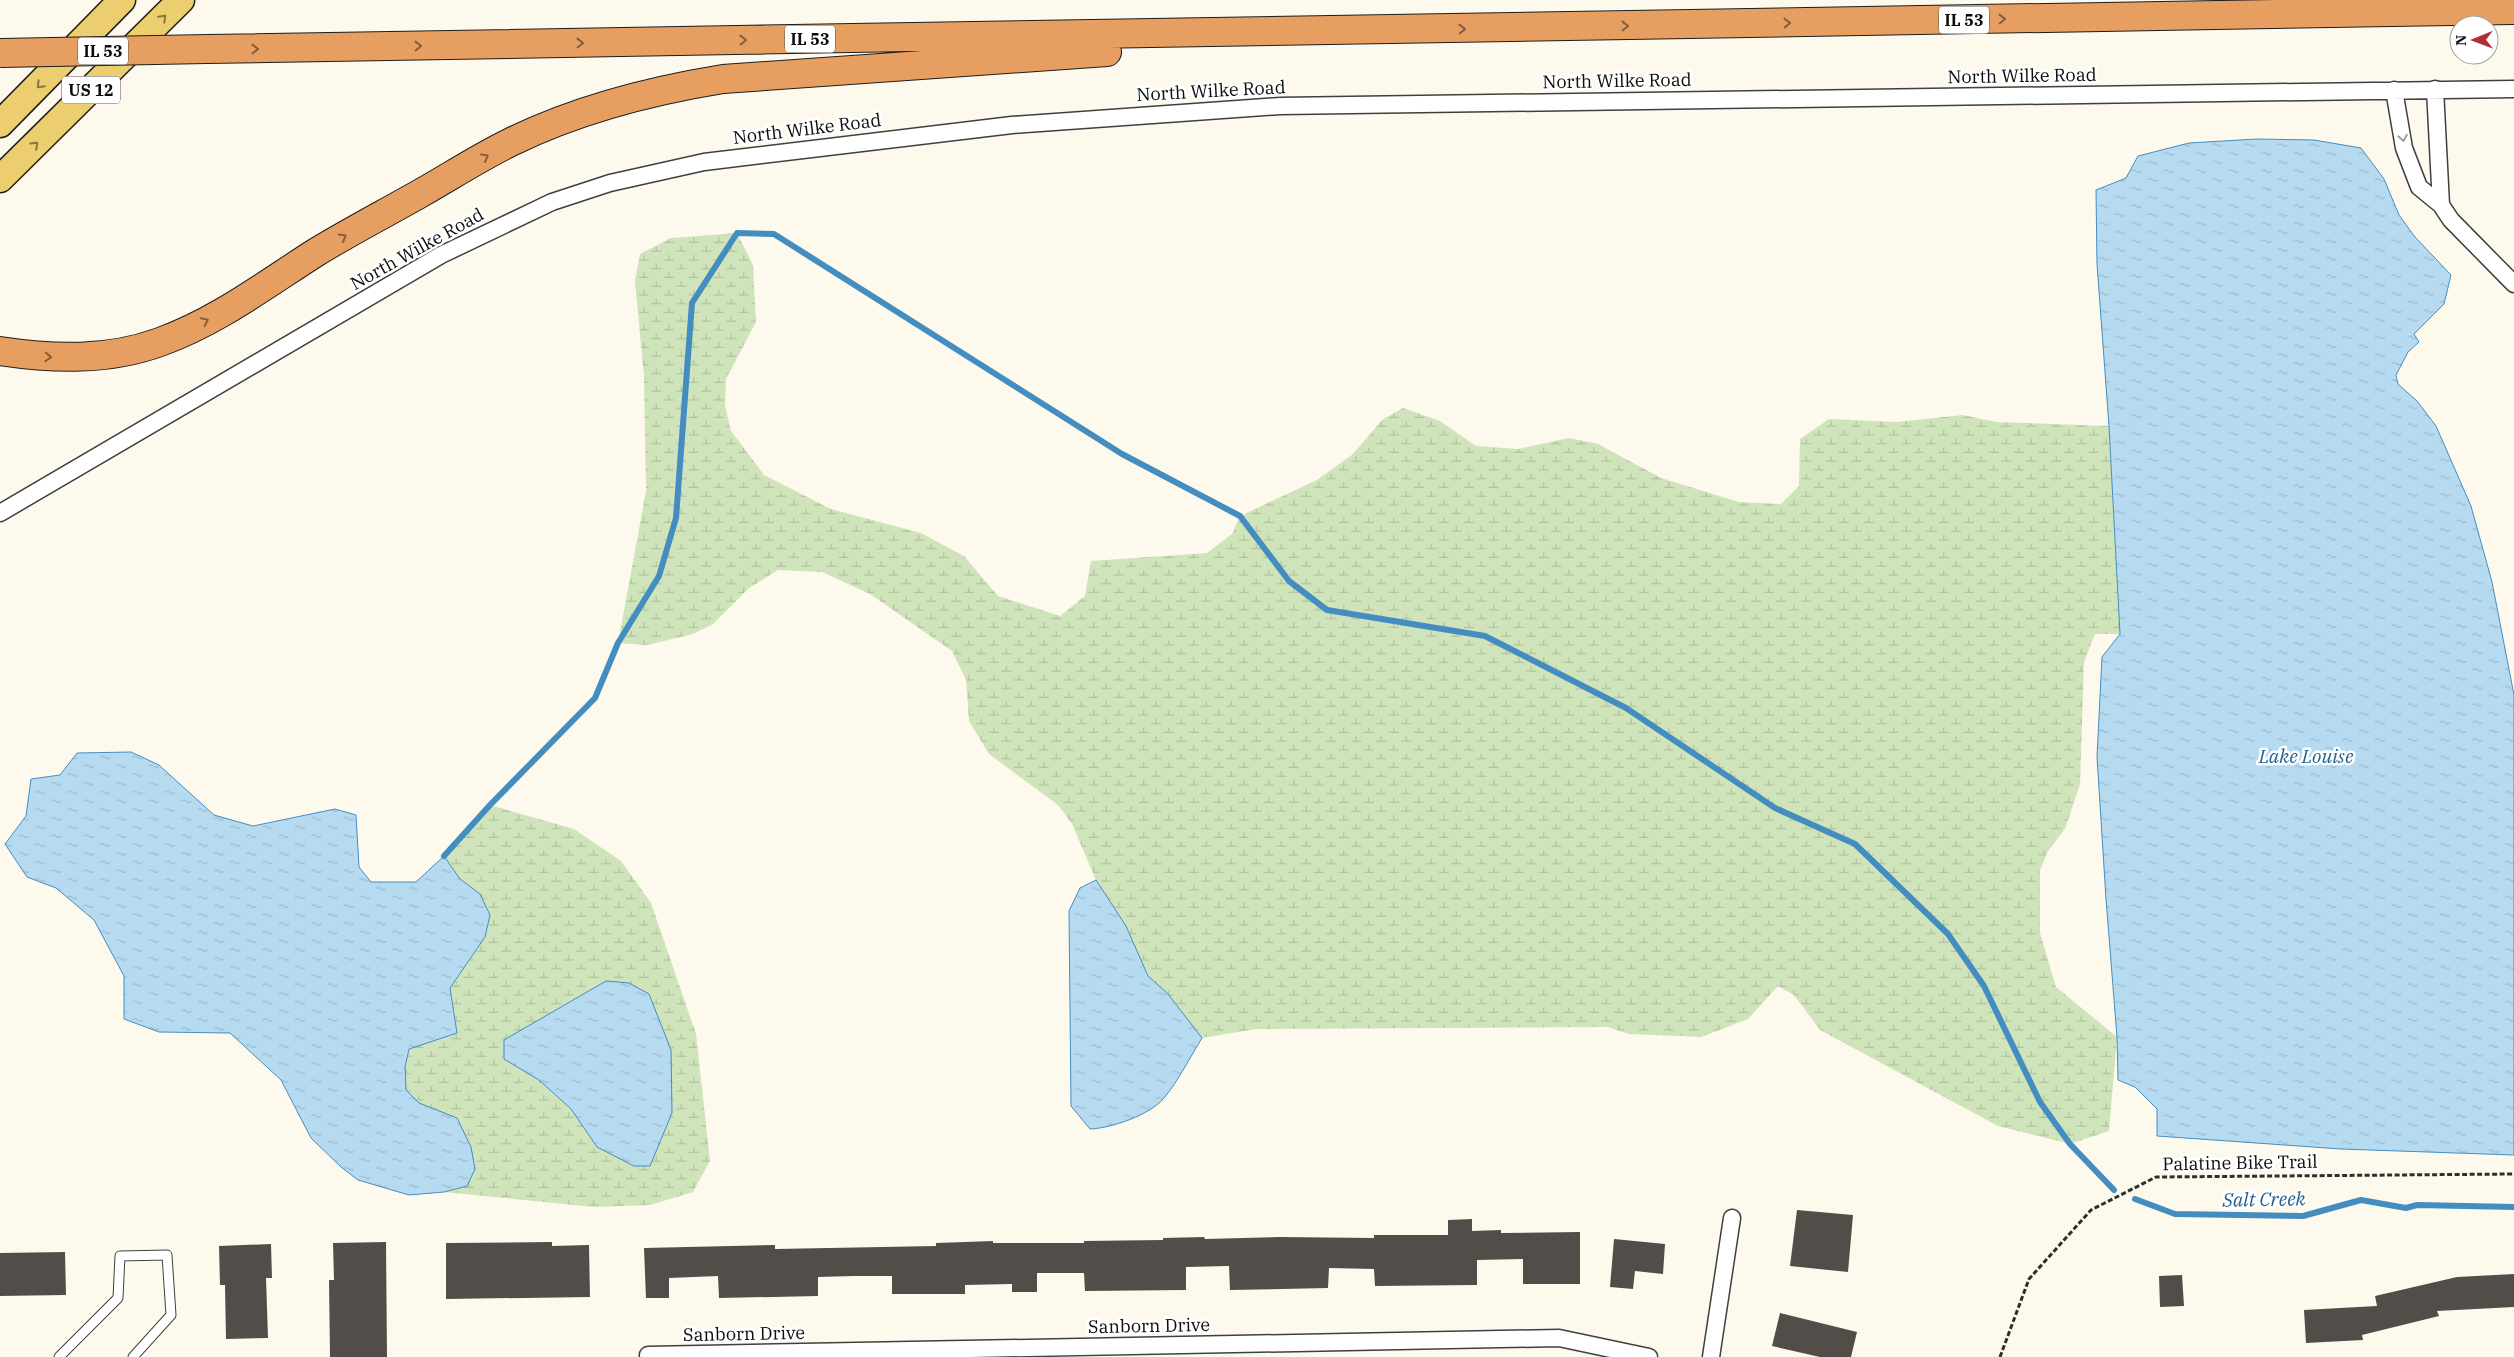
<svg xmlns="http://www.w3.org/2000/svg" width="2514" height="1357" viewBox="0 0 2514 1357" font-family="'IBM Plex Serif',serif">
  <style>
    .wetland { fill: url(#wetland-marsh); fill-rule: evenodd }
    .water { fill: url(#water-ripples); stroke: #448dc0 }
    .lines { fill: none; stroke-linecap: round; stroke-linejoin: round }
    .stream { stroke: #448dc0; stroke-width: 6 }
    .building { fill: #534d49 }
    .service-casing { stroke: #3f3f3f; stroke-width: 11 }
    .minor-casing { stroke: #3f3f3f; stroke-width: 19 }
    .primary-casing { stroke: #1d1d1d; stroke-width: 29 }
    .motorway-casing { stroke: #1d1d1d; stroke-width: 30 }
    .path { stroke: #2e2e2e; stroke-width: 3; stroke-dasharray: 5 2.5; stroke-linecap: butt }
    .service { stroke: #fff; stroke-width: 9 }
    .minor { stroke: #fff; stroke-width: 16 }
    .primary { stroke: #ecce6e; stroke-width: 26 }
    .motorway { stroke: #e79f61; stroke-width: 28 }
    .motorway-bridge-casing { stroke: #1d1d1d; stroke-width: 30; stroke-linecap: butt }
    .motorway-bridge { stroke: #e79f61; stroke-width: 28 }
    .oneway { stroke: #877742 }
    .oneway2 { stroke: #845d3b }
    .oneway3 { stroke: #9e9e9e }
    .labels { text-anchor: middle; stroke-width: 5; stroke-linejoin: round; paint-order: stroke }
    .shield { fill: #fff; stroke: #555; stroke-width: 1 }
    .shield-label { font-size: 16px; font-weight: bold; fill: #0c0c0c }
    .street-label { font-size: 18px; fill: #0c0c0c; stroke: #fff }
    .water-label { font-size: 19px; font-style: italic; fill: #216091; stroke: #fff }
  </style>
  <defs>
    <pattern id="wetland-marsh" width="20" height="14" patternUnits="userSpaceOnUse" patternTransform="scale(1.25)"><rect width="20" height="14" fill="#cfe4ba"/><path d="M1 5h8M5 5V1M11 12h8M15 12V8" fill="none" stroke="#b1c29f"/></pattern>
    <pattern id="water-ripples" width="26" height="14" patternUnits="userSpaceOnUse" patternTransform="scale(1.25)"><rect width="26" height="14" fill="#b6daf0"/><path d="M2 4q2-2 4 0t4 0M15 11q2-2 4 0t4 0" fill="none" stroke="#9bbacd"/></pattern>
  </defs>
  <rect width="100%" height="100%" fill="#fdfaed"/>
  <path class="wetland" d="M737 233 753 265 756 322 726 379 725 406 731 431 764 475 831 509 921 533 964 556 998 596 1060 616 1085 596 1091 561 1207 553 1232 534 1240 516 1317 480 1353 454 1382 420 1403 408 1440 421 1476 446 1518 449 1569 438 1598 444 1661 478 1739 502 1781 504 1799 486 1800 439 1829 419 1897 422 1963 415 1996 422 2109 426 2120 634H2095L2084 662 2080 784 2065 829 2048 851 2040 870V933L2056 987 2117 1037 2109 1131 2070 1144 1998 1126 1820 1030 1794 995 1778 986 1748 1019 1701 1037 1629 1034 1608 1027 1256 1029 1202 1038 1168 994 1148 976 1126 926 1096 880 1072 824 1058 805 989 754 969 721 966 680 952 651 870 594 822 572 778 570 749 588 713 624 693 634 647 645 618 643 646 491 644 376 635 281 640 254 671 238Z
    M490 805 574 829 621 861 651 903 696 1034 710 1161 693 1192 650 1205 594 1207 444 1192 467 1186 457 1118 419 1103 405 1090V1067L409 1049 457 1033 450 988 485 937 480 894 460 879 444 856ZM606 982 597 1147 571 1109 539 1080 504 1059Z"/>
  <path class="water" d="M2257 139 2314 140 2361 148 2384 179 2399 215 2415 237 2451 275 2444 304 2414 334 2419 342 2408 352 2396 375 2398 384 2417 401 2436 426 2471 506 2492 582 2514 695V1155L2341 1149 2157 1136V1109L2135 1087 2118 1080 2117 1037 2106 899 2097 757 2102 657 2120 634 2109 426 2097 264 2096 190 2126 178 2138 156 2189 143Z
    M131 752 159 765 214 815 253 826 335 809 356 815 359 867 371 882H416L444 856 460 879 480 894 490 915 485 937 450 988 457 1033 409 1049 405 1067 406 1090 419 1103 457 1118 471 1147 475 1169 467 1186 444 1192 409 1195 358 1180 341 1167 311 1138 281 1080 230 1033 159 1032 124 1019V976L94 920 56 888 27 877 5 844 26 816 31 779 60 775 77 753Z
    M1096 880 1126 926 1148 976 1168 994 1202 1038C1190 1057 1179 1080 1164 1098 1150 1115 1112 1128 1090 1129L1071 1106 1069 911 1080 888Z
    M606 981 629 983 649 994 671 1050 672 1113 650 1166H634L597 1147 571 1109 539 1080 504 1059V1040Z"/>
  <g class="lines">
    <path class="stream" d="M444 856 490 805 595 698 618 643 659 576 676 518 692 303 737 233 774 234 1122 454 1240 516 1289 581 1327 610 1485 636 1626 708 1775 808 1855 844 1948 934 1984 986 2040 1102 2070 1144 2114 1190
      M2135 1199 2175 1214 2303 1216 2361 1200 2406 1208 2417 1205 2514 1207"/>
  </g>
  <path class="building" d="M1797 1210 1853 1215 1848 1272 1790 1266Z
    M1472 1219V1231L1501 1230V1233L1580 1232V1284H1523V1259L1477 1260V1285L1375 1286 1374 1269 1329 1268 1328 1288 1230 1290 1229 1266 1186 1267V1290L1085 1291 1084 1273H1037V1292H1012V1284L965 1285V1294H892V1276H853L818 1277V1296L719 1298 718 1276 669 1278V1298H646L644 1248 775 1245V1249L936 1246V1243L993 1241V1243H1084V1241L1163 1240V1238L1204 1237 1205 1239 1280 1237 1374 1238V1235H1448V1220Z
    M1614 1239 1665 1244 1663 1274 1635 1271 1633 1289 1610 1287Z
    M386 1242 387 1357H330L329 1280H334L333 1243Z
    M552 1242V1246L589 1245 590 1297 446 1299V1243Z
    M271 1244 272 1278H266L268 1338 226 1339 225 1285H220L219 1246Z
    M65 1252 66 1295 0 1296V1253Z
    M2514 1274V1307L2437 1311 2439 1316 2362 1335 2363 1340 2306 1343 2304 1310 2377 1306 2375 1296 2457 1277Z
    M2182 1275 2184 1306 2160 1307 2159 1276Z
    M1780 1313 1857 1332 1851 1357H1820L1772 1346Z"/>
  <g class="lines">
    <g class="service-casing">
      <path id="service" d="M59 1357 118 1298 120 1256 167 1255 171 1315 133 1357"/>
    </g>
    <g class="minor-casing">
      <path id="minor" d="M2435 89 2441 205
        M2394 90 2404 148 2419 187 2441 205 2451 220 2514 284
        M0 513 441 255 552 202 610 183 704 162 1012 125 1280 106 2514 89
        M648 1355 1559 1338 1649 1357
        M1711 1357 1732 1218"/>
    </g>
    <g class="primary-casing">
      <path id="primary" d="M0 124 122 0
        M0 179 181 0"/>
    </g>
    <g class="motorway-casing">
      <path id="motorway" d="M207 49 2514 10
        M0 351C54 359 108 361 160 342 216 322 265 285 315 253 349 232 386 213 421 193 451 176 480 157 511 142 578 109 649 91 723 79L1107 52"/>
    </g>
    <path class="path" d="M2000 1357 2029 1279 2091 1210 2156 1177 2514 1174"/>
    <use href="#service" class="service"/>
    <use href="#minor" class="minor"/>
    <use href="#primary" class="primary"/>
    <use href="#motorway" class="motorway"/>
    <g class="motorway-bridge-casing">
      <path id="motorway-bridge" d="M0 53 207 49"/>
    </g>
    <use href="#motorway-bridge" class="motorway-bridge"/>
  </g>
  <defs><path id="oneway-chevron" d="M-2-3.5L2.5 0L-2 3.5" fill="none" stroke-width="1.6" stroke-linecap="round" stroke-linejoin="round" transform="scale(1.25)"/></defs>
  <g class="oneway">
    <use href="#oneway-chevron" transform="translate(163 18) rotate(-45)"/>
    <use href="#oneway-chevron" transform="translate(40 85) rotate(134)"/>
    <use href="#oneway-chevron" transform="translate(35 145) rotate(-44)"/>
  </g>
  <g class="oneway2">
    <use href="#oneway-chevron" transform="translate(2002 19) rotate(-1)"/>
    <use href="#oneway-chevron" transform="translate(1787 23) rotate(-1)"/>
    <use href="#oneway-chevron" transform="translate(1625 26) rotate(-1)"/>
    <use href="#oneway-chevron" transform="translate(1462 29) rotate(-1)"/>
    <use href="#oneway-chevron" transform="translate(743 40) rotate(-1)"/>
    <use href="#oneway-chevron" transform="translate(580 43) rotate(-1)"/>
    <use href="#oneway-chevron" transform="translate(418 46) rotate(-1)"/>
    <use href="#oneway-chevron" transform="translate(255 49) rotate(-1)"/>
    <use href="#oneway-chevron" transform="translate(485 157) rotate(-29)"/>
    <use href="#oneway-chevron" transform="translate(343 237) rotate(-30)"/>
    <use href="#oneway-chevron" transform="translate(205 321) rotate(-26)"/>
    <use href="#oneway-chevron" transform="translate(48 357) rotate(3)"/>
  </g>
  <use class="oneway3" href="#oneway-chevron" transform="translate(2403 138) rotate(80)"/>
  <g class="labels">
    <g class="shield">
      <rect x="1939" y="6.5" width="50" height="27" rx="4"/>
      <rect x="785" y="25.5" width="50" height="27" rx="4"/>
      <rect x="78" y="37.5" width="50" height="27" rx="4"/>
      <rect x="62" y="76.5" width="58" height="27" rx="4"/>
    </g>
    <g class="shield-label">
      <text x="1964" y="26">IL 53</text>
      <text x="810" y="45">IL 53</text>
      <text x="103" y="57">IL 53</text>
      <text x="91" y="96">US 12</text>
    </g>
    <g class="street-label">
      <text transform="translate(2022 76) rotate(-1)" y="6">North Wilke Road</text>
      <text transform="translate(1617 81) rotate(-1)" y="6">North Wilke Road</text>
      <text transform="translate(1211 91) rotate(-3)" y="6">North Wilke Road</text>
      <text transform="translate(807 129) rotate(-7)" y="6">North Wilke Road</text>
      <text transform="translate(417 249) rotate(-29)" y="6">North Wilke Road</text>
      <text transform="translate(2240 1163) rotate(-1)" y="6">Palatine Bike Trail</text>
      <text transform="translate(1149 1326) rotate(-1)" y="6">Sanborn Drive</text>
      <text transform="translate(744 1334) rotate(-1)" y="6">Sanborn Drive</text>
    </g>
    <g class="water-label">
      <text x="2306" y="763">Lake Louise</text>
      <text transform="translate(2264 1199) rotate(-1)" y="7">Salt Creek</text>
    </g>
  </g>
  <g transform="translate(2474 40) rotate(269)"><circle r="24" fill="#ffffff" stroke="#9e9e9e"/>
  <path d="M0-4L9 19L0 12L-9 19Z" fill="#ae3136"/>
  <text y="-8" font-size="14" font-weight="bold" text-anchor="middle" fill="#0c0c0c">N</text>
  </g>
</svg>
